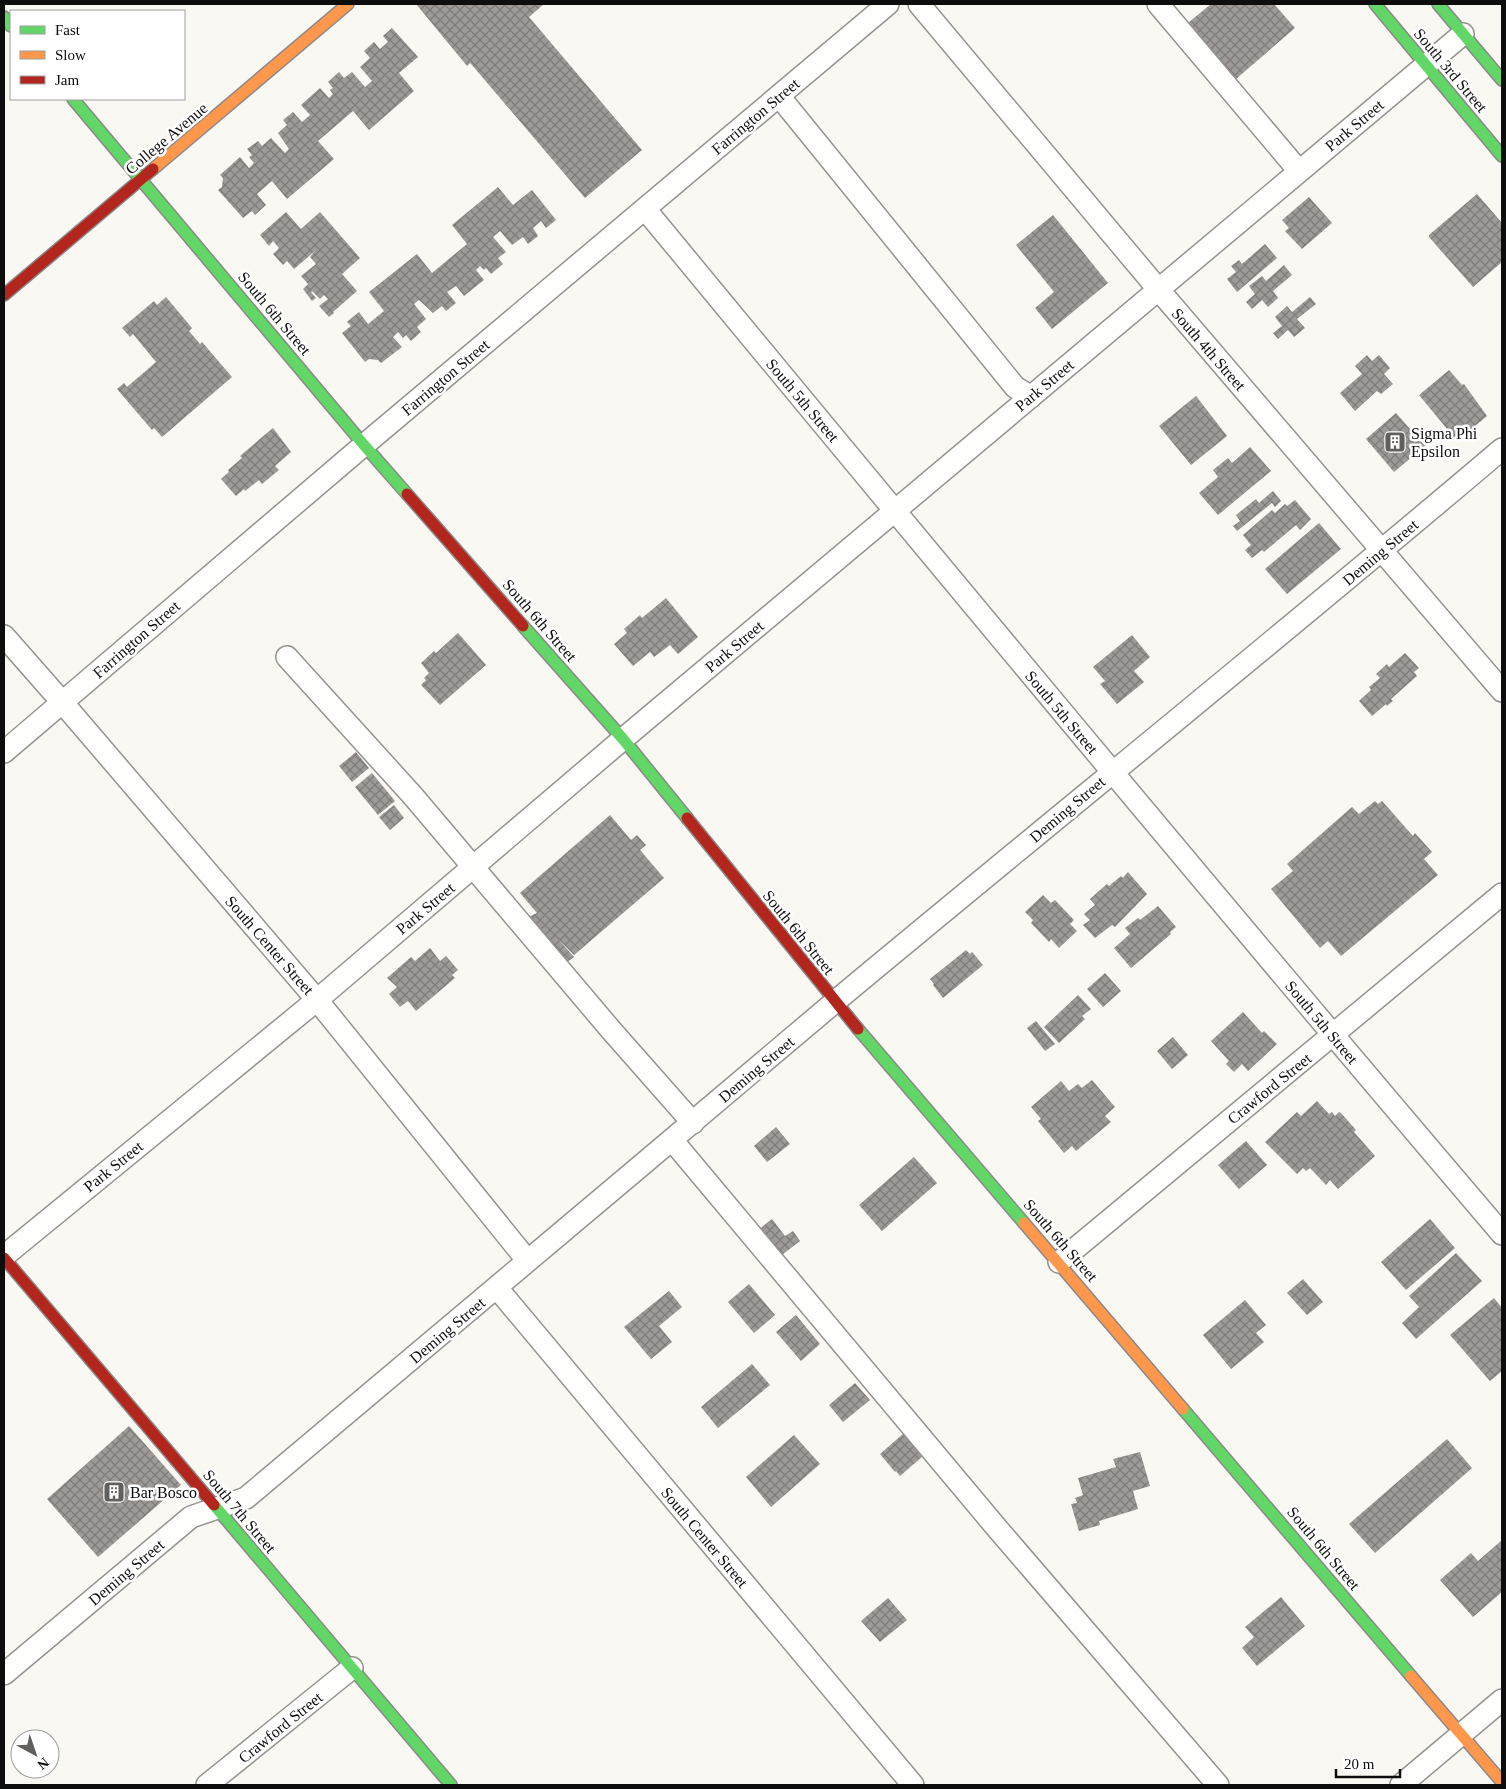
<svg xmlns="http://www.w3.org/2000/svg" width="1506" height="1789" viewBox="0 0 1506 1789" font-family="'Times New Roman',serif">
  <style>
    .building { fill: url(#building-cross-hatch) }
    .lines { fill: none; stroke-linecap: round; stroke-linejoin: round }
    .street-casing { stroke: #949390; stroke-width: 24 }
    .fast-casing { stroke: #8a8987; stroke-width: 14 }
    .slow-casing { stroke: #8a8987; stroke-width: 14 }
    .jam-casing { stroke: #8a8987; stroke-width: 14 }
    .street { stroke: #fefefd; stroke-width: 21 }
    .fast { stroke: #63d668; stroke-width: 11 }
    .slow { stroke: #ff974d; stroke-width: 11 }
    .jam { stroke: #b3261e; stroke-width: 11 }
    .labels { text-anchor: middle; stroke-width: 5; stroke-linejoin: round; paint-order: stroke }
    .street-label { font-size: 16px; fill: #0d0d0d; stroke: #fff }
    .poi-label { font-size: 16px; fill: #0d0d0d; stroke: #fff; text-anchor: start }
  </style>
  <defs>
    <pattern id="building-cross-hatch" width="8" height="8" patternUnits="userSpaceOnUse" patternTransform="scale(1.25)"><rect width="8" height="8" fill="#9d9a97"/><path d="M0 0l8 8M0 8l8-8" fill="none" stroke="#7e7c7a"/></pattern>
  </defs>
  <rect width="100%" height="100%" fill="#faf8f2"/>
  <path class="building" d="M416 4H544L529 17 642 150 585 198 472 65 470 63 467 66Z
    M1211 4H1274L1295 28 1236 79 1188 23Z
    M392 28 418 57 399 73 414 91 369 130 353 111 318 141 334 159 287 199 272 181 257 194 266 205 255 215 252 211 243 218 218 190 222 187 223 178 220 175 240 157 249 168 254 163 249 157 252 155 247 149 258 141 262 146 271 138 285 153 289 149 278 133 287 125 283 120 293 112 302 122 310 115 301 105 320 88 329 98 333 94 330 90 333 88 328 82 339 72 344 78 352 72 365 87 372 81 360 67 370 58 364 51 374 42 380 49 388 42 383 36Z
    M498 187 513 205 532 190 556 220 546 228 541 221 533 228 538 236 528 244 523 237 512 245 500 231 493 237 506 252 498 258 503 264 491 274 486 268 484 270 480 266 476 270 484 280 464 296 456 286 447 292 456 303 446 311 442 306 433 313 419 300 414 304 426 319 417 327 421 332 411 341 406 335 403 338 398 332 393 337 402 347 381 363 378 360 369 359 365 362 342 333 351 326 347 322 359 312 368 324 384 311 369 292 417 254 432 273 467 244 452 225Z
    M1477 194 1502 223V262L1473 287 1429 237V235Z
    M1309 197 1332 223 1302 249 1285 231 1289 228 1282 220Z
    M286 212 301 229 320 212 360 258 342 274 357 291 333 312 334 313 329 317 319 306 328 299 324 295 320 299 312 291 311 292 316 298 312 301 303 289 308 284 301 276 316 264 310 257 315 251 294 269 287 261 283 265 273 254 279 248 273 241 269 246 260 235Z
    M1053 215 1108 283 1052 329 1035 308 1054 292 1016 245Z
    M1265 244 1277 258 1237 292 1227 279 1236 272 1231 266 1239 260 1242 264Z
    M1284 265 1292 275 1273 291 1278 298 1268 307 1262 300 1252 309 1246 302 1255 294 1249 286 1262 276 1266 281Z
    M166 297 192 328 189 331 200 344 202 342 232 377 162 437 154 428 152 430 117 389 124 383 127 387 156 362 133 334 130 337 122 328 154 301 157 305Z
    M1310 297 1316 304 1297 319 1305 328 1294 337 1288 330 1278 339 1273 333 1282 326 1275 317 1287 306 1292 312Z
    M1367 355 1372 361 1379 355 1390 368 1384 374 1393 384 1381 394 1377 391 1355 411 1340 393 1362 374 1355 366Z
    M1449 370 1462 385 1464 384 1487 416 1457 441 1419 395Z
    M1196 396 1227 436 1191 465 1159 426Z
    M1396 413 1425 446 1394 472 1366 439Z
    M273 428 291 452 275 466 279 470 262 484 259 480 245 491 244 489 236 496 221 479 229 472 228 470 242 458 240 456Z
    M1250 447 1271 471 1218 515 1199 493 1218 477 1213 470 1228 458 1232 463Z
    M1273 491 1281 501 1275 507 1272 503 1237 531 1233 526 1240 521 1236 515 1256 499 1259 503Z
    M1295 500 1311 519 1300 530 1296 525 1264 552 1262 550 1252 558 1245 550 1251 545 1243 535 1272 510 1275 513 1285 504 1287 506Z
    M1319 523 1341 549 1287 594 1265 569Z
    M666 598 698 637 678 654 670 645 654 657 650 652 633 666 614 644 627 633 624 629 640 615 642 618Z
    M458 633 486 665 440 705 421 685 426 680 424 678 429 673 421 663 434 651 436 653Z
    M1132 635 1150 657 1134 671 1144 682 1117 704 1100 684 1105 681 1093 667Z
    M1405 653 1419 668 1414 672 1417 676 1391 699 1393 701 1387 706 1386 704 1372 716 1359 701 1371 690 1369 687 1380 678 1376 674 1387 664 1389 667Z
    M356 752 369 768 352 782 339 766Z
    M372 773 395 801 378 815 355 787Z
    M1375 801 1378 804 1382 801 1413 836 1415 833 1432 852 1424 859 1438 875 1341 956 1328 941 1320 948 1271 889 1293 871 1287 864 1352 807 1359 814Z
    M394 805 404 818 390 830 379 817Z
    M610 815 631 840 637 835 646 845 640 850 664 878 574 955 558 939 574 957 563 965 524 919 537 913 520 893Z
    M1128 872 1147 894 1115 927 1112 925 1095 938 1083 925 1090 920 1084 914 1095 905 1090 899 1107 884 1109 886 1121 876 1123 878Z
    M1043 895 1051 903 1055 900 1074 920 1070 924 1077 931 1059 948 1051 939 1049 942 1031 923 1033 920 1025 912Z
    M1158 906 1176 927 1170 932 1171 934 1131 968 1114 948 1130 934 1125 928 1138 918 1140 920Z
    M430 948 440 961 446 956 458 970 452 975 455 978 416 1011 408 1001 400 1007 389 994 397 987 387 978 411 957 415 961Z
    M966 950 970 954 972 952 983 965 943 998 933 985 934 984 930 979Z
    M1105 973 1121 991 1103 1007 1087 989Z
    M1078 995 1091 1009 1082 1016 1085 1019 1059 1043 1044 1027Z
    M1243 1012 1262 1033 1264 1031 1277 1044 1248 1071 1242 1064 1234 1072 1226 1064 1229 1061 1211 1041Z
    M1036 1021 1055 1044 1045 1051 1027 1028Z
    M1173 1037 1188 1055 1172 1069 1157 1051Z
    M1092 1080 1115 1107 1105 1116 1111 1122 1076 1151 1072 1146 1064 1153 1038 1121 1041 1119 1031 1107 1061 1081 1069 1091 1078 1084 1082 1088Z
    M1317 1101 1329 1114 1332 1112 1335 1116 1339 1112 1341 1113 1356 1130 1354 1132 1375 1156 1338 1189 1330 1180 1326 1185 1310 1168 1306 1171 1303 1168 1297 1174 1265 1142 1297 1112 1301 1116Z
    M776 1127 790 1144 767 1162 754 1146Z
    M1246 1141 1267 1165 1239 1189 1218 1165Z
    M914 1157 937 1183 882 1231 859 1205Z
    M772 1219 785 1236 793 1231 800 1241 778 1258 757 1231Z
    M1430 1219 1455 1248 1406 1290 1381 1262Z
    M1456 1253 1482 1281 1416 1339 1402 1323 1419 1307 1409 1296Z
    M1303 1279 1323 1302 1307 1315 1287 1293Z
    M749 1284 775 1315 754 1333 728 1302Z
    M669 1291 682 1307 659 1326 672 1342 651 1359 624 1327Z
    M1494 1298 1502 1308V1371L1490 1381 1450 1335Z
    M1245 1300 1266 1325 1256 1333 1264 1342 1231 1369 1203 1335Z
    M796 1315 820 1344 801 1361 776 1332Z
    M752 1364 770 1385 718 1428 701 1407Z
    M855 1383 870 1400 843 1422 829 1405Z
    M129 1426 181 1485 98 1557 47 1499Z
    M904 1433 923 1456 900 1476 896 1471 895 1472 880 1454Z
    M794 1435 820 1464 771 1507 746 1477Z
    M1447 1439 1472 1468 1375 1553 1349 1524Z
    M1140 1452 1150 1486 1133 1491 1138 1509 1099 1521 1100 1525 1079 1531 1071 1504 1077 1503 1075 1498 1083 1495 1078 1478 1116 1467 1113 1459Z
    M1502 1540V1592L1473 1617 1440 1580 1471 1553 1478 1561Z
    M1281 1597 1305 1626 1257 1666 1242 1648 1254 1637 1245 1627Z
    M888 1598 907 1620 880 1642 861 1621Z"/>
  <g class="lines">
    <g class="street-casing">
      <path id="street" d="M919 4 1158 289 1502 691
        M1158 4 1299 171
        M779 96 1015 387 1031 397
        M645 209C929 553 1213 895 1502 1234
        M4 636 62 702 317 1000 527 1260
        M287 657 413 796 611 1030 693 1123
        M4 752 364 445 888 4
        M672 1140 996 1527 1218 1785
        M4 1256 317 1000 623 739 1463 34
        M1059 1262 1502 894
        M497 1288 913 1785
        M4 1674 191 1517 246 1498C444 1333 640 1166 837 1000 1058 816 1283 635 1502 449
        M207 1785 352 1668
        M1401 1785 1502 1700"/>
    </g>
    <g class="fast-casing">
      <path id="fast" d="M1375 4 1502 156
        M1438 4 1502 80
        M4 17 11 26
        M73 99 364 445 407 494
        M523 626 623 739 687 818
        M858 1029 1024 1223
        M1183 1409 1411 1676
        M214 1505 451 1785"/>
    </g>
    <g class="slow-casing">
      <path id="slow" d="M153 169 348 4
        M1024 1223 1183 1409
        M1411 1676 1502 1782"/>
    </g>
    <g class="jam-casing">
      <path id="jam" d="M4 295 153 169
        M407 494 523 626
        M687 818 858 1029
        M4 1258 214 1505"/>
    </g>
    <use href="#street" class="street"/>
    <use href="#fast" class="fast"/>
    <use href="#slow" class="slow"/>
    <use href="#jam" class="jam"/>
  </g>
  <defs>
    <g id="building-square" transform="scale(1.125)"><rect x="-9" y="-9" width="18" height="18" rx="4" fill="#605f5d" stroke="#fff"/><path d="M-4-6H4V6H1V3H-1V6H-4ZM-2.5-4.3h1.7v1.8h-1.7ZM.8-4.3h1.7v1.8H.8ZM-2.5-1h1.7V.8h-1.7ZM.8-1h1.7V.8H.8Z" fill="#fff"/></g>
  </defs>
  <g fill-rule="evenodd">
    <use href="#building-square" x="1395" y="442"/>
    <use href="#building-square" x="114" y="1492"/>
  </g>
  <g class="labels">
    <g class="street-label">
      <text transform="translate(1451 70) rotate(50)" y="6">South 3rd Street</text>
      <text transform="translate(755 116) rotate(-40)" y="6">Farrington Street</text>
      <text transform="translate(1354 125) rotate(-40)" y="6">Park Street</text>
      <text transform="translate(166 138) rotate(-40)" y="6">College Avenue</text>
      <text transform="translate(275 313) rotate(50)" y="6">South 6th Street</text>
      <text transform="translate(1209 349) rotate(49)" y="6">South 4th Street</text>
      <text transform="translate(445 377) rotate(-40)" y="6">Farrington Street</text>
      <text transform="translate(1044 385) rotate(-40)" y="6">Park Street</text>
      <text transform="translate(803 400) rotate(50)" y="6">South 5th Street</text>
      <text transform="translate(1380 552) rotate(-40)" y="6">Deming Street</text>
      <text transform="translate(540 620) rotate(49)" y="6">South 6th Street</text>
      <text transform="translate(136 639) rotate(-41)" y="6">Farrington Street</text>
      <text transform="translate(734 646) rotate(-40)" y="6">Park Street</text>
      <text transform="translate(1062 712) rotate(50)" y="6">South 5th Street</text>
      <text transform="translate(1067 809) rotate(-40)" y="6">Deming Street</text>
      <text transform="translate(425 908) rotate(-40)" y="6">Park Street</text>
      <text transform="translate(799 932) rotate(51)" y="6">South 6th Street</text>
      <text transform="translate(270 945) rotate(49)" y="6">South Center Street</text>
      <text transform="translate(1322 1022) rotate(50)" y="6">South 5th Street</text>
      <text transform="translate(756 1069) rotate(-40)" y="6">Deming Street</text>
      <text transform="translate(1269 1088) rotate(-39)" y="6">Crawford Street</text>
      <text transform="translate(113 1166) rotate(-39)" y="6">Park Street</text>
      <text transform="translate(1061 1240) rotate(49)" y="6">South 6th Street</text>
      <text transform="translate(447 1330) rotate(-40)" y="6">Deming Street</text>
      <text transform="translate(240 1511) rotate(50)" y="6">South 7th Street</text>
      <text transform="translate(705 1537) rotate(50)" y="6">South Center Street</text>
      <text transform="translate(1324 1548) rotate(50)" y="6">South 6th Street</text>
      <text transform="translate(126 1572) rotate(-40)" y="6">Deming Street</text>
      <text transform="translate(280 1727) rotate(-39)" y="6">Crawford Street</text>
    </g>
    <g class="poi-label">
      <text x="1411" y="439">Sigma Phi<tspan x="1411" dy="18">Epsilon</tspan></text>
      <text x="130" y="1498">Bar Bosco</text>
    </g>
  </g>
  <rect width="1506" height="1789" fill="none" stroke="#0d0d0d" stroke-width="10"/>
  <rect x="10" y="10" width="175" height="90" fill="#ffffff" stroke="#9e9e9e"/>
  <rect x="20" y="26" width="25" height="8" fill="#63d668" stroke="#9e9e9e"/>
  <text x="55" y="35" font-size="15" fill="#0d0d0d">Fast</text>
  <rect x="20" y="51" width="25" height="8" fill="#ff974d" stroke="#9e9e9e"/>
  <text x="55" y="60" font-size="15" fill="#0d0d0d">Slow</text>
  <rect x="20" y="76" width="25" height="8" fill="#b3261e" stroke="#9e9e9e"/>
  <text x="55" y="85" font-size="15" fill="#0d0d0d">Jam</text>
  <g transform="translate(35 1754) rotate(140)"><circle r="24" fill="#ffffff" stroke="#9e9e9e"/>
  <path d="M0-4L9 19L0 12L-9 19Z" fill="#605f5d"/>
  <text y="-8" font-size="14" font-weight="bold" text-anchor="middle" fill="#0d0d0d">N</text>
  </g>
  <path d="M1336 1769v8h64v-8" fill="none" stroke="#0d0d0d" stroke-width="2.5"/>
  <text x="1344" y="1769" font-size="15" fill="#0d0d0d" stroke="#ffffff" stroke-width="4" paint-order="stroke">20 m</text>
</svg>
